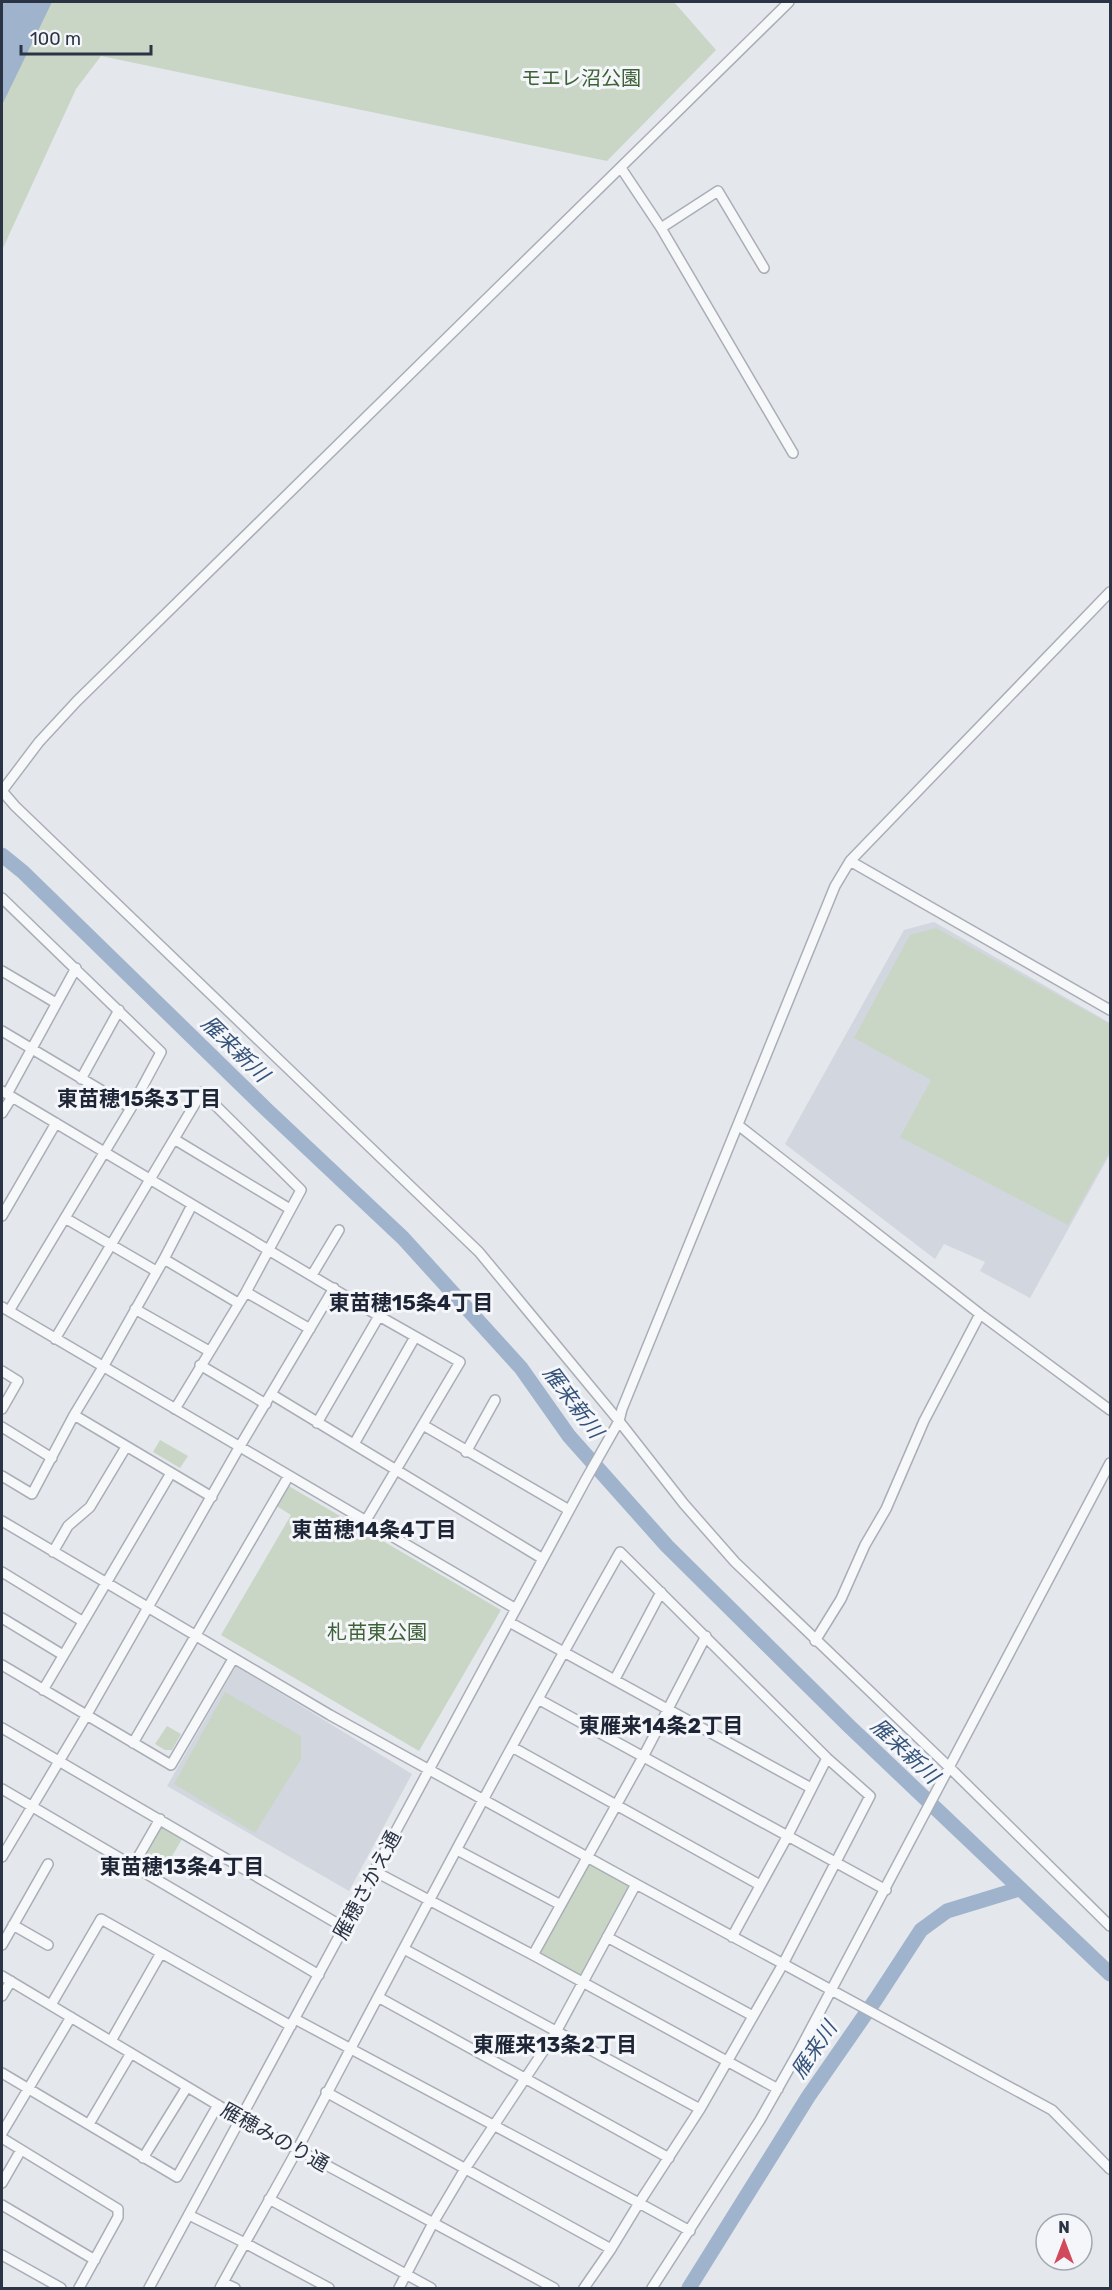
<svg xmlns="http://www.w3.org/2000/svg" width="1112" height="2290" viewBox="0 0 1112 2290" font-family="Rubik,'Noto Sans JP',sans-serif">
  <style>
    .built { fill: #d2d6de }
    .green { fill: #c9d6c5 }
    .water { fill: #9fb4cc }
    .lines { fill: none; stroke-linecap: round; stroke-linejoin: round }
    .river { stroke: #9fb4cc; stroke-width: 15 }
    .minor-casing { stroke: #a9aeb7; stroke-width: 12 }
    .minor { stroke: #f7f8fa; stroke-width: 9 }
    .labels { text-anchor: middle; stroke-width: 6; stroke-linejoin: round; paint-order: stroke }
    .park-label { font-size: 20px; fill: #3f6138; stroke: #f4f6f9 }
    .street-label { font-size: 20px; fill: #2b3445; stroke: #f4f6f9 }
    .water-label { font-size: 21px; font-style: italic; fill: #34527a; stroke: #f4f6f9 }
    .neighbourhood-label { font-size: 21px; font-weight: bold; fill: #1d2536; stroke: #f4f6f9 }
  </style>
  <rect width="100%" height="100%" fill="#e4e7ec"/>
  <path class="built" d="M934 922 1110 1023V1154L1030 1298 980 1271 985 1262 944 1244 935 1259 785 1144 904 930Z
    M236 1666 412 1774 349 1891 167 1786Z"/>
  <path class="green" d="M2 2H674L716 50 607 161 101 56 76 89 3 248 2 258Z
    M936 928 1110 1024V1151L1068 1225 900 1137 931 1080 854 1038 910 935Z
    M160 1440 188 1456 180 1468 153 1452Z
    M287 1485 501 1610 419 1751 221 1635 291 1515 275 1505Z
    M225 1692 301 1736V1759L255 1833 174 1784Z
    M167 1726 181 1734 172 1750H165L155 1744Z
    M163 1828 182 1839 161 1875 141 1864V1859L159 1830Z
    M588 1864 630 1886 581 1976 540 1953Z"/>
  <path class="water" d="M2 2H52L2 105Z"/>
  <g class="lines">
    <path class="river" d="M2 855 23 872 266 1109 403 1238 521 1368 569 1436 667 1546 849 1726 1110 1974
      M689 2288 808 2097 876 1999 921 1930 947 1911 1019 1889"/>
    <g class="minor-casing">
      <path id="minor" d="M621 168 661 228 793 453
        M661 228 718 191 764 268
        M2 791 15 806 479 1252 619 1421 684 1504 735 1562 950 1768 1110 1926
        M2 791 39 742 77 701 789 2
        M850 861 1110 1010
        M2 898 161 1052 131 1108 9 1311
        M2 971 56 1003
        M2 1031 131 1108
        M81 1079 119 1010
        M2 1091 379 1316 460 1362 365 1522
        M7 1094 76 968
        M2 1113 12 1097
        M738 1125 980 1314 1110 1410
        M174 1139 290 1209
        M2 1216 56 1123
        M65 1218 156 1271
        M164 1259 238 1303
        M312 1275 339 1230
        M246 1292 310 1329
        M2 1307 516 1609
        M135 1309 209 1351
        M55 1339 202 1092 301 1190 246 1292 175 1409
        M200 1365 266 1404
        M2 1371 18 1381 2 1409
        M271 1394 543 1559
        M74 1415 212 1497
        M317 1423 379 1316
        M423 1425 569 1510
        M2 1427 52 1458
        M354 1444 415 1337
        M466 1452 495 1400
        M2 1476 32 1494 74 1415 103 1367 164 1259 192 1205
        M2 1521 330 1715 636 1884 556 2032 465 2169 433 2223 399 2288
        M53 1552 68 1526 90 1507 126 1447
        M2 1572 82 1621
        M2 1618 63 1655
        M509 1622 811 1788
        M815 1641 841 1599 865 1545 886 1509 924 1421 980 1314
        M2 1665 171 1765 233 1659
        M615 1679 661 1592
        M43 1690 171 1473
        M538 1699 886 1890
        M2 1728 345 1928
        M133 1743 288 1477
        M512 1747 760 1885
        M2 1789 319 1975
        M457 1850 561 1905
        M2 1857 86 1716 240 1446 334 1288
        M133 1866 160 1819
        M374 1871 533 1955 778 2089
        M636 1884 1052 2110 1110 2169
        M13 1925 48 1945
        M607 1937 753 2016
        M732 1937 787 1837 827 1758
        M2 1945 48 1864
        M404 1949 700 2109
        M533 1955 643 1757 706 1636
        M2 1976 241 2119 554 2288
        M2 1996 11 1981
        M378 1997 669 2158
        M51 2005 101 1919 291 2026
        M111 2041 161 1953
        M2 2073 177 2177 218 2105
        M326 2092 611 2249 584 2288
        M89 2124 131 2053
        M2 2133 71 2017
        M2 2138 118 2209V2217L79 2288
        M143 2158 187 2087
        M2 2183 21 2150
        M269 2199 431 2288
        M2 2205 95 2260
        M189 2215 245 2243 329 2288
        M611 2249 639 2203 690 2231
        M2 2255 61 2288
        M224 2283 235 2288
        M149 2288 585 1481 619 1421 622 1409 835 886 850 861 1110 592
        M220 2288C245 2242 272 2196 297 2150 403 1950 508 1749 620 1552L827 1758 870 1796 783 1964 700 2109 639 2203 295 2019
        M652 2288 760 2120 799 2051 1110 1463"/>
    </g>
    <use href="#minor" class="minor"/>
  </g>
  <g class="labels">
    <g class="park-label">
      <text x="581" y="85">モエレ沼公園</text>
      <text x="377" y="1639">札苗東公園</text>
    </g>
    <g class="street-label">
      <text transform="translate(367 1885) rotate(-62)" y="7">雁穂さかえ通</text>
      <text transform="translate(275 2137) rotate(29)" y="7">雁穂みのり通</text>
    </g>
    <g class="water-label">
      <text transform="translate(235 1049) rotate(44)" y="7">雁来新川</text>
      <text transform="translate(573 1402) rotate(53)" y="7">雁来新川</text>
      <text transform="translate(905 1751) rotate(43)" y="7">雁来新川</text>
      <text transform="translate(814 2050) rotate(-56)" y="7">雁来川</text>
    </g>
    <g class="neighbourhood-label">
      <text x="139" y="1106">東苗穂15条3丁目</text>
      <text x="411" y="1310">東苗穂15条4丁目</text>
      <text x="374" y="1537">東苗穂14条4丁目</text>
      <text x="661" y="1733">東雁来14条2丁目</text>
      <text x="182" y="1874">東苗穂13条4丁目</text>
      <text x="555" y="2052">東雁来13条2丁目</text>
    </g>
  </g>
  <rect width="1112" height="2290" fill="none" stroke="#2b3445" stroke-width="6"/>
  <g transform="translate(1064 2242)"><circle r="28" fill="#f4f6f9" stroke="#a4a8b1" stroke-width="1.5"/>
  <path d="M0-4.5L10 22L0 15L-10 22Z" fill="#d1495b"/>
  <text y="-9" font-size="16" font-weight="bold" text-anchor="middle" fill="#2b3445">N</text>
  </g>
  <path d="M21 45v9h130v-9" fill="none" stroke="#2b3445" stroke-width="3"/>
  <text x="30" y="45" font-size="18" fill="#2b3445" stroke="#f4f6f9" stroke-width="4.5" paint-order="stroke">100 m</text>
</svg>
